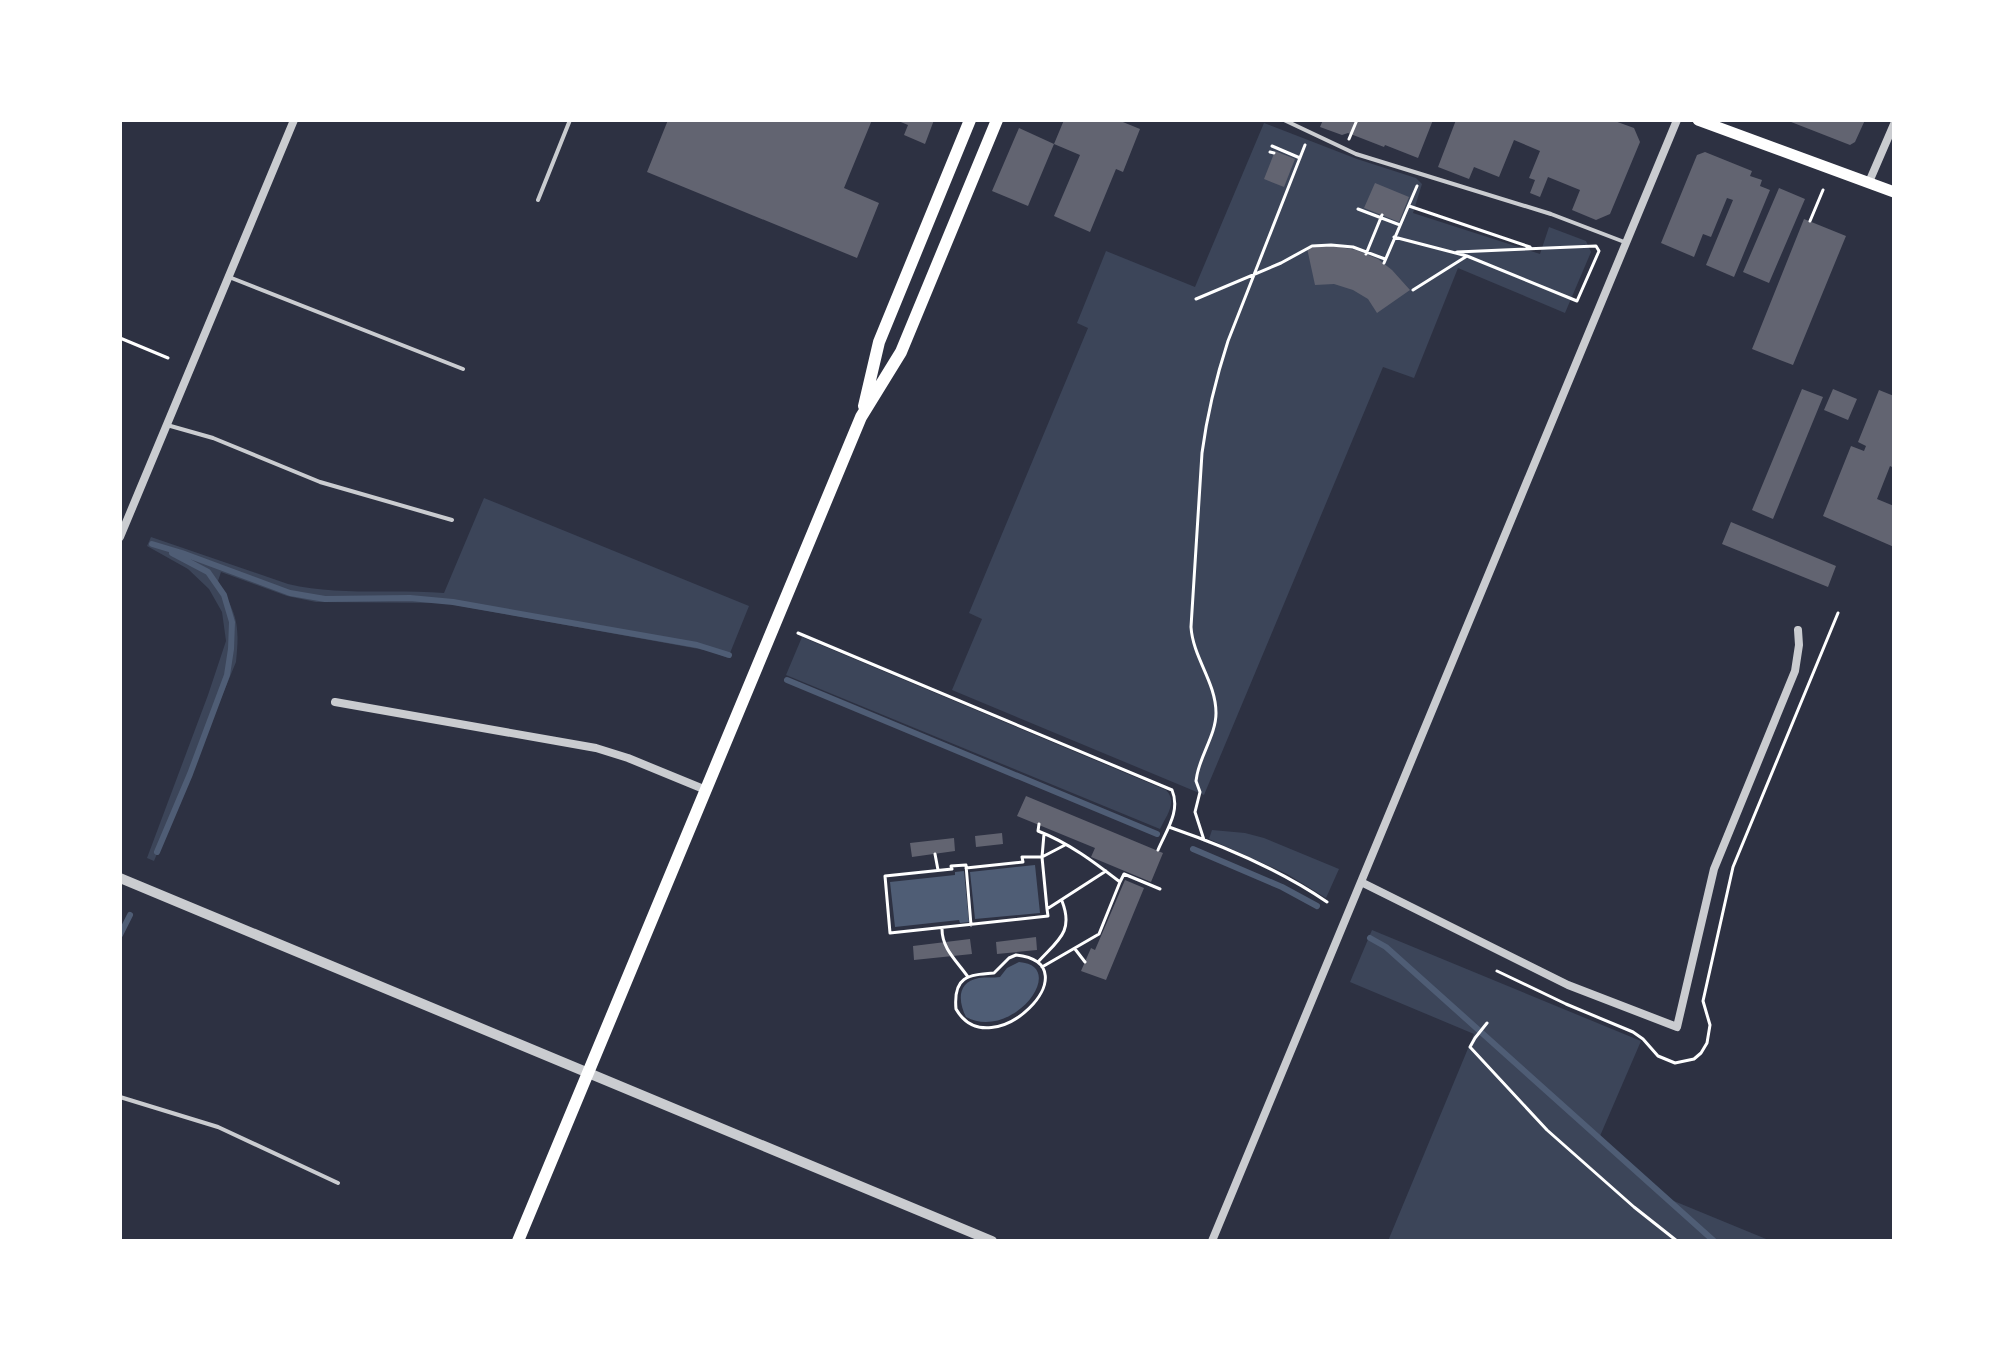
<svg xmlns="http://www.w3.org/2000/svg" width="2014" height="1361" viewBox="0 0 2014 1361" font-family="Arial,sans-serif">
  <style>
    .green { fill: #3c4559 }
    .water { fill: #4f5d75 }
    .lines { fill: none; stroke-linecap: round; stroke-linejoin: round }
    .stream { stroke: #4f5d75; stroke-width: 6 }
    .building { fill: #626471 }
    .path { stroke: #fff; stroke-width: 3 }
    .service { stroke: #caccd0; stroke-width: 4 }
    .minor { stroke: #caccd0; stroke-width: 8 }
    .tertiary { stroke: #caccd0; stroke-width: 10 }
    .secondary { stroke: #fff; stroke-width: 11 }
    .primary { stroke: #fff; stroke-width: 12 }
  </style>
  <rect width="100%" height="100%" fill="#2d3142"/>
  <path class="green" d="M1264 123 1357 159 1416 178 1422 184 1413 213 1540 254 1549 227 1586 241 1591 252 1565 313 1458 268 1414 378 1383 367 1204 795 952 690 982 619 969 613 1088 328 1077 323 1106 251 1195 287Z
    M484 498 749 606 728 658 710 651 444 603 316 602 287 596 221 572 218 581C237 616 240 623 236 662L154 861 147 858 208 695 226 641 222 612 209 589 188 569 147 546 151 537 288 584C339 596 392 589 444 593Z
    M802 637 1166 790C1178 802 1166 816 1160 829L786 675Z
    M1212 830 1245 833 1264 838 1339 869 1326 898 1287 874 1209 839Z
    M1372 930 1641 1041 1600 1136 1669 1199 1771 1241H1388L1474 1034 1350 982Z"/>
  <path class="water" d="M1035 865 1040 913 975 919 970 872Z
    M964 871 969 922 960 923 959 920 895 927 890 882 955 875V872Z
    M1019 962C1070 966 1012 1042 966 1017 958 1001 957 982 979 978 986 977 993 978 1000 977L1007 968Z"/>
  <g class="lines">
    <path class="stream" d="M152 544 182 553 290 593 325 599 410 598 453 602 697 645 729 655
      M787 680 1157 834
      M1193 849 1282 887 1317 906
      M157 852 190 774 227 675 231 649 232 622 224 595 208 572 172 553
      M120 935 130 915
      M1370 938 1386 947 1714 1241"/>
  </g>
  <path class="building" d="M668 120H872L844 188 879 203 857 258 647 172Z
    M896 120H934L925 144 904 135 908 125Z
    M1064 120H1118L1140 129 1123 172 1116 169 1090 232 1054 216 1080 155 1054 144Z
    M1323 120H1433L1418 158 1385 145 1384 147 1348 133 1342 135 1320 127Z
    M1456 120H1612L1634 128 1640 142 1610 214 1596 220 1572 210 1580 190 1548 177 1540 197 1530 193 1535 180 1529 178 1540 151 1514 140 1499 177 1474 167 1469 179 1438 167Z
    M1786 120H1865L1855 142 1850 145Z
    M1019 128 1054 144 1028 206 992 191Z
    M1275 151 1295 159 1284 187 1264 179Z
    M1705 152 1752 171 1750 176 1762 180 1760 186 1770 190 1734 277 1706 265 1733 200 1727 198 1711 237 1703 234 1694 257 1661 243 1697 155Z
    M1375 183 1409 197 1399 222 1364 208Z
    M1779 188 1805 199 1769 283 1743 272Z
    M1804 219 1846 236 1793 365 1752 349Z
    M1334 246 1356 250 1378 259 1392 270 1410 290 1377 313 1368 299 1353 290 1334 284 1315 285 1307 248Z
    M1802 389 1823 397 1773 519 1752 510Z
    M1833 389 1857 399 1848 420 1824 410Z
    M1879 390 1894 396V468L1890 466 1877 499 1894 506V547L1823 516 1851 446 1864 451 1866 446 1858 442Z
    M1731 522 1836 566 1828 587 1722 544Z
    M1026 796 1163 853 1151 882 1091 857 1095 848 1017 816Z
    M1002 833 1003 844 976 847 975 836Z
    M954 838 955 851 912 857 910 843Z
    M1125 880 1144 888 1106 980 1081 971 1091 948 1095 950Z
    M1036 937 1037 950 997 954 996 942Z
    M970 939 972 954 914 960 913 946Z"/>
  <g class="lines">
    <path class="path" d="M1349 139 1357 120
      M1272 146 1300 158
      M1270 152 1274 153
      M1409 206 1530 247
      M1358 209 1400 225
      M1810 221 1823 190
      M1394 237 1467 256
      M1366 254 1382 215
      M1384 263 1417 186
      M1413 290 1467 256 1577 301 1599 251 1596 246 1457 252
      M1196 299 1281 263 1312 246 1331 245 1353 247 1385 259
      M120 338 168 358
      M798 633 1172 790C1181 811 1166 831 1158 850
      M1039 824 1038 831C1069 843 1094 862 1120 882L1099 934 1042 967
      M1169 827C1224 846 1279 869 1327 902
      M1204 840 1195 812 1200 792 1196 781 1197 775C1201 754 1216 734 1216 713 1216 682 1193 658 1191 627L1202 453C1207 415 1216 378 1228 341L1305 145
      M1065 845 1042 857 1047 909 1106 871
      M935 854 938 870
      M966 868 1023 862 1022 857H1042L1044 834
      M1120 882 1124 874 1160 889
      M971 925 966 865 951 866 952 869 885 876 890 933 1048 916 1047 909
      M942 929C942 949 957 961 968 977
      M1075 949 1085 962
      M1016 955C1096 964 991 1070 956 1009 953 976 968 975 994 973L1009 958Z
      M1038 962C1058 940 1074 932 1062 901
      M1497 971 1566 1004 1633 1032 1643 1039 1658 1056 1675 1063 1694 1059 1701 1053 1707 1043 1710 1025 1703 1001 1733 867 1838 613
      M1487 1023 1475 1038 1470 1047 1547 1130 1634 1207 1677 1241"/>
    <path class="service" d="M1284 120 1356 154 1551 214 1627 243
      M538 200 570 120
      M229 277 463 369
      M167 425 213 438 320 482 452 520
      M120 1097 218 1127 338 1183"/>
    <path class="minor" d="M1869 182 1894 124
      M120 537 294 120
      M335 702 596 748 628 758 706 790
      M1361 882 1568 985 1677 1027 1714 869 1795 671 1799 645 1798 630
      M1212 1241 1677 120"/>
    <path class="tertiary" d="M120 878 992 1241"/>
    <path class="secondary" d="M1698 120 1894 192"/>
    <path class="primary" d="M864 406 879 342 970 120
      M518 1241 861 417 901 352 997 120"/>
  </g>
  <rect width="2014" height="1361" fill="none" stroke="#ffffff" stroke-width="244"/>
</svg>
